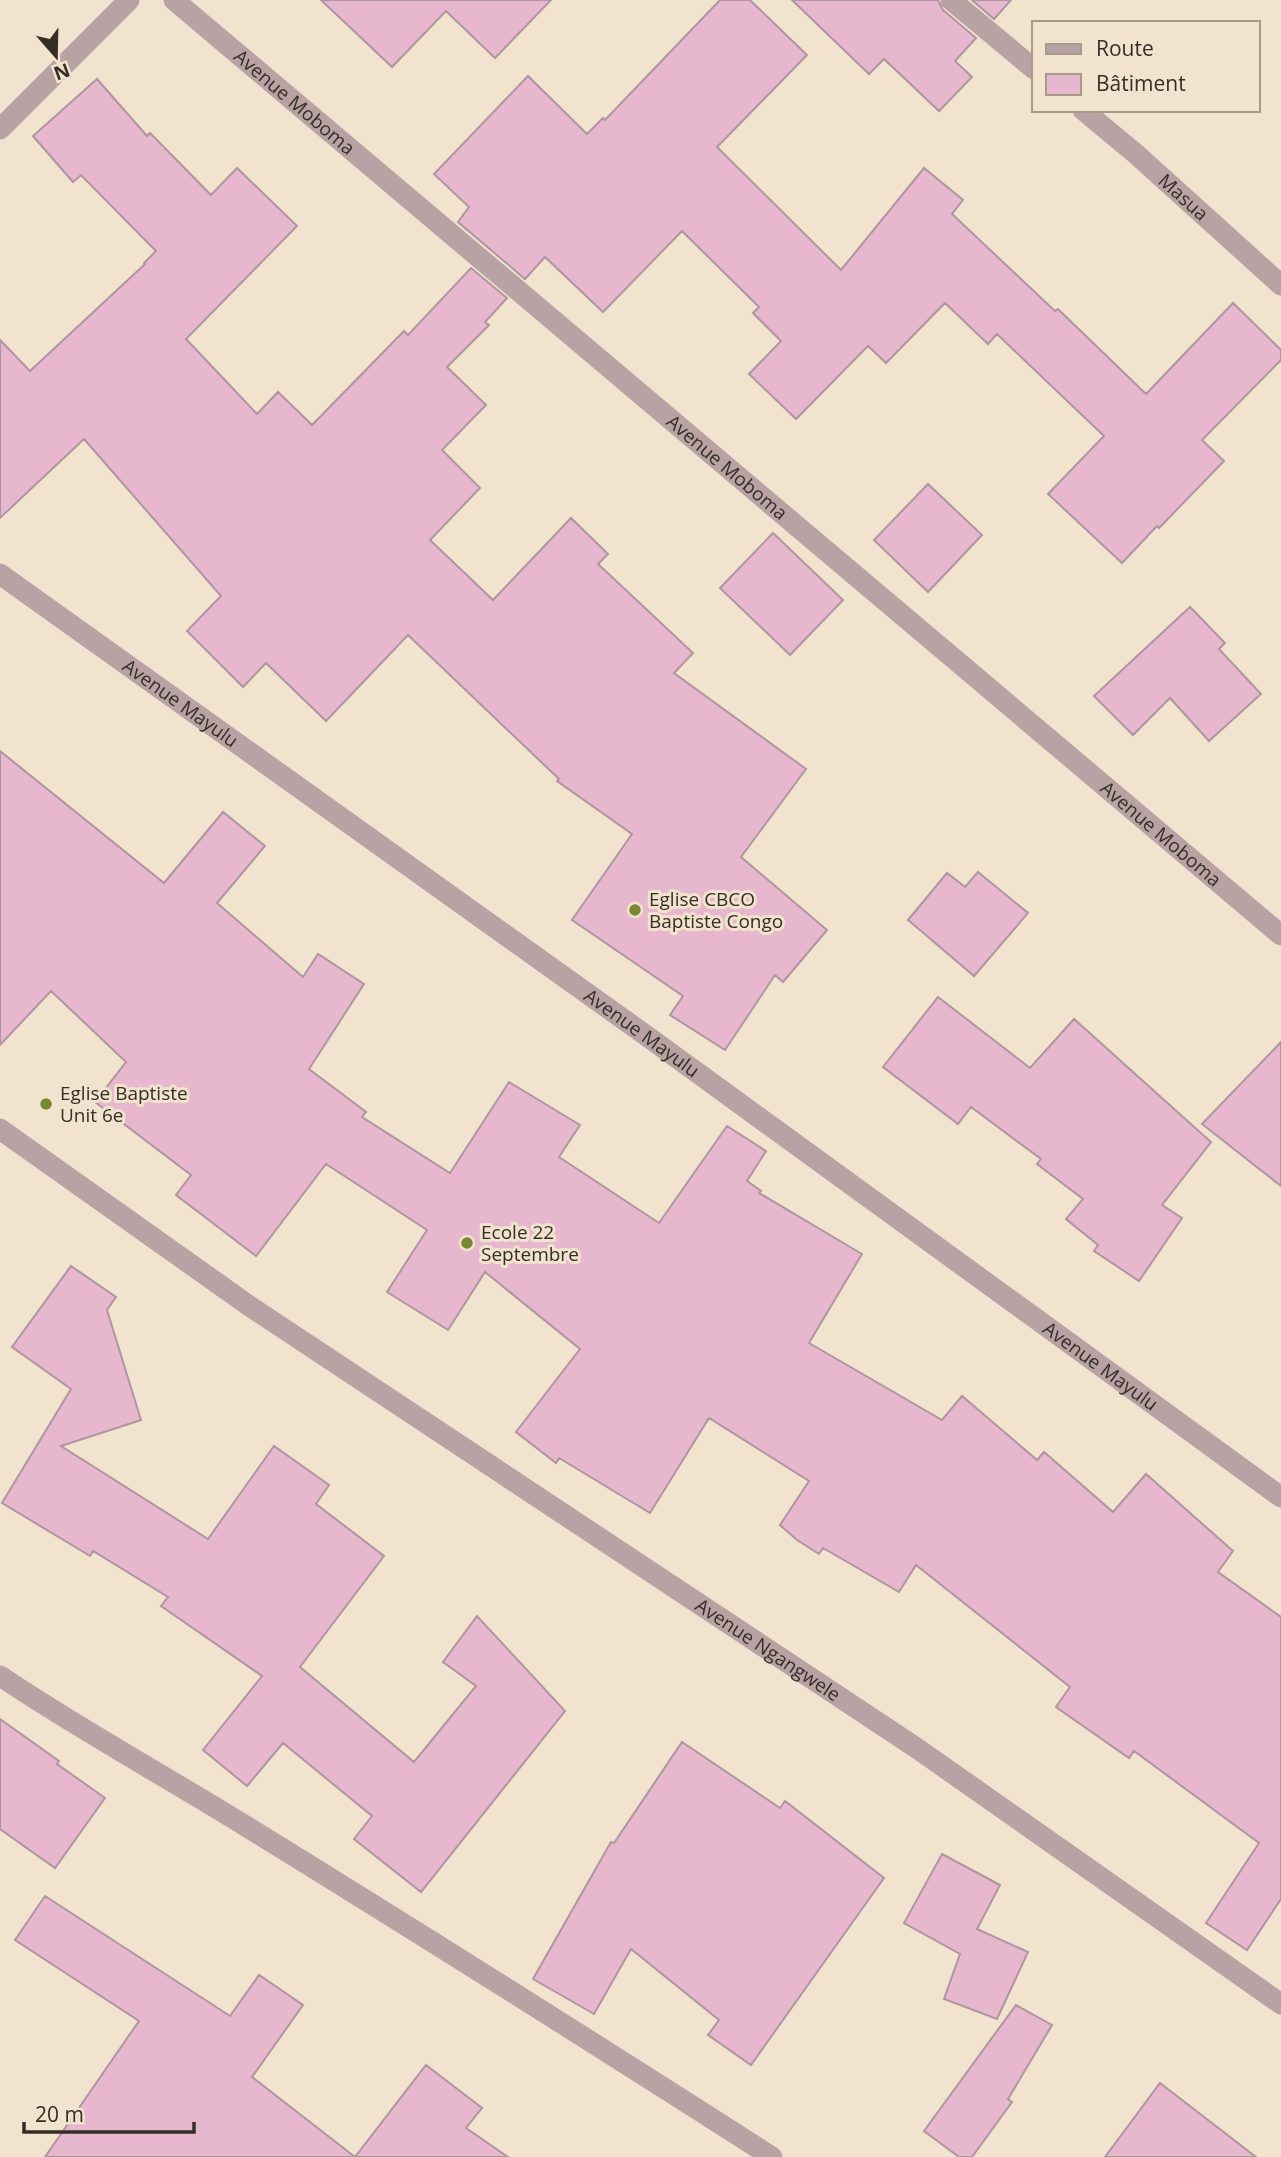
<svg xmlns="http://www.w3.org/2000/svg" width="1281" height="2157" viewBox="0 0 1281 2157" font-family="'Open Sans',sans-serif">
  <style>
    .building { fill: #e7b8cd; stroke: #ae95a0; stroke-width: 2 }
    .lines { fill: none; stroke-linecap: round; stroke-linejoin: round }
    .minor { stroke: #b8a2a4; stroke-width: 21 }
    .poi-dot { fill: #798734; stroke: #f2e3cf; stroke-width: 2.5 }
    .labels { text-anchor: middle; stroke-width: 6; stroke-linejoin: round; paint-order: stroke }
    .street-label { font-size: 19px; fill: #342e26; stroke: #f2e3cf }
    .poi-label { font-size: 19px; fill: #342e26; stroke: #f2e3cf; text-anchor: start }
  </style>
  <rect width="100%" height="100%" fill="#f2e3cf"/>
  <path class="building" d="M321 0H551L495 58 446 11 392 67Z
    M720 0H750L807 55 717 147 841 270 924 168 963 200 952 214 1055 311 1058 309 1146 394 1233 303 1281 350V360L1202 440 1224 461 1159 528 1157 526 1122 563 1048 494 1104 436 997 334 988 344 945 303 886 363 868 346 796 419 749 374 781 341 753 313 759 307 682 231 603 312 545 257 525 279 458 222 469 207 434 174 528 76 587 134 603 118 605 120Z
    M792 0H938L943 10 976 38 955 61 972 77 939 111 884 59 869 74Z
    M972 0H1011L994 19Z
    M97 79 147 136 150 133 211 195 237 168 297 226 186 339 257 414 278 392 312 425 404 331 408 335 471 268 507 298 485 322 489 325 447 367 486 405 442 450 480 488 430 540 493 600 571 518 608 554 598 564 693 653 674 673 806 769 741 857 827 930 783 982 775 975 725 1050 670 1015 683 996 572 920 632 834 557 781 559 779 408 635 326 721 266 663 243 687 187 631 221 596 84 439 0 518V340L30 371 145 264 144 263 156 251 81 175 73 182 33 136Z
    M928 484 982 535 928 592 874 540Z
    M773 533 843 600 790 655 720 588Z
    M1190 607 1225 643 1219 649 1261 694 1209 741 1170 698 1133 735 1094 696Z
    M0 751 164 883 223 812 265 846 217 903 303 977 318 954 364 984 309 1069 366 1112 362 1117 450 1173 509 1082 580 1125 559 1157 659 1223 727 1126 766 1151 747 1181 761 1191 759 1193 862 1254 809 1343 942 1420 962 1396 1037 1460 1044 1452 1113 1512 1146 1474 1233 1551 1218 1572 1281 1617V1899L1247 1950 1206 1923 1259 1843 1134 1751 1129 1758 1056 1707 1070 1687 916 1565 899 1592 823 1548 819 1554 797 1540 780 1525 809 1481 709 1418 650 1513 559 1458 556 1463 516 1432 580 1349 485 1272 448 1330 387 1292 427 1230 326 1164 256 1256 176 1195 191 1175 95 1102 126 1062 51 991 0 1045Z
    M978 872 1028 913 974 976 908 920 947 873 965 887Z
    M938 997 1030 1068 1074 1019 1211 1142 1162 1205 1182 1218 1139 1281 1094 1251 1098 1245 1066 1219 1083 1199 1037 1164 1041 1159 971 1107 958 1124 883 1067Z
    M1281 1042V1186L1202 1124Z
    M71 1266 116 1297 107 1310 141 1420 61 1446 208 1539 274 1446 329 1485 316 1504 384 1556 300 1667 414 1762 476 1686 443 1662 477 1616 565 1711 421 1892 354 1839 372 1816 283 1743 247 1786 203 1750 262 1676 161 1606 168 1597 93 1551 90 1556 2 1503 71 1389 12 1347Z
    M0 1719 59 1761 57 1764 105 1798 55 1868 0 1829Z
    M682 1742 780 1808 785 1801 884 1878 751 2065 708 2035 719 2020 631 1949 594 2014 533 1979 611 1842 614 1843Z
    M942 1854 1000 1885 977 1929 1028 1952 997 2019 944 1999 960 1954 904 1923Z
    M45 1896 230 2016 259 1975 303 2005 252 2077 355 2157H45L139 2021 15 1940Z
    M1016 2005 1052 2025 1008 2099 1012 2102 972 2157H959L924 2131Z
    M426 2065 482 2108 466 2128 508 2157H355Z
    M1160 2083 1256 2157H1105Z"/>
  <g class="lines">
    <g class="minor">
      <path id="s1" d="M174 0 1281 935"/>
      <path d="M951 0 1034 69"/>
      <path id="s2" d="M1083 110 1136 154 1281 285"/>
      <path d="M0 129 129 0"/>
      <path id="s3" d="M0 574 651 1039 1281 1497"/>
      <path id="s4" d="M0 1129 248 1305 918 1749 1281 2004"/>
      <path d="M0 1676C79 1729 163 1775 244 1825 421 1934 597 2045 772 2157"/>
    </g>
  </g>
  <g class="poi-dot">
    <circle cx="635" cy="910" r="7"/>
    <circle cx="46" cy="1104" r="7"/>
    <circle cx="467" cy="1243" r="7"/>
  </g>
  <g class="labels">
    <g class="street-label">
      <text dy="7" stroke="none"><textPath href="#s1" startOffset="158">Avenue Moboma</textPath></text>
      <text dy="7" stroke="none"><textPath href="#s2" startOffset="133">Masua</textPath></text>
      <text dy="7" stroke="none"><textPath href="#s1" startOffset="724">Avenue Moboma</textPath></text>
      <text dy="7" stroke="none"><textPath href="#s3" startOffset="222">Avenue Mayulu</textPath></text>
      <text dy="7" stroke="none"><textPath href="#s1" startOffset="1292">Avenue Moboma</textPath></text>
      <text dy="7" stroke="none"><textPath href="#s3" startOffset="789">Avenue Mayulu</textPath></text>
      <text dy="7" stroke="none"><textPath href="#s3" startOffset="1356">Avenue Mayulu</textPath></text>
      <text dy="7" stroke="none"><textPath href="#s4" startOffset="928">Avenue Ngangwele</textPath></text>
    </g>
    <g class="poi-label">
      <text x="649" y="906">Eglise CBCO<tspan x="649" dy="22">Baptiste Congo</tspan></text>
      <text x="60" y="1100">Eglise Baptiste<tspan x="60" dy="22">Unit 6e</tspan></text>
      <text x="481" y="1239">Ecole 22<tspan x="481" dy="22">Septembre</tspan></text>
    </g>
  </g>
  <rect x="1032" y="21" width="228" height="91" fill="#f2e3cf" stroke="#a69b8b" stroke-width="2"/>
  <rect x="1046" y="44" width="35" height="10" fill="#b8a2a4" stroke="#a69b8b" stroke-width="2"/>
  <text x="1096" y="56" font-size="21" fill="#342e26">Route</text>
  <rect x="1046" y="74" width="35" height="21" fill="#e7b8cd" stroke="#a69b8b" stroke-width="2"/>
  <text x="1096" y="91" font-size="21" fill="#342e26">Bâtiment</text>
  <g transform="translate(56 56) rotate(160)" stroke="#f2e3cf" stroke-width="5" paint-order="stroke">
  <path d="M0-5L12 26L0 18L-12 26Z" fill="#342e26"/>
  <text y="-10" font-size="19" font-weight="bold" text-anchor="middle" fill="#342e26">N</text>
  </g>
  <path d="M24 2122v10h170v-10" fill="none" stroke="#342e26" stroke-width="3.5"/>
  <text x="35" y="2122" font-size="21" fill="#342e26" stroke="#f2e3cf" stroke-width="5" paint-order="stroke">20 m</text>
</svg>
